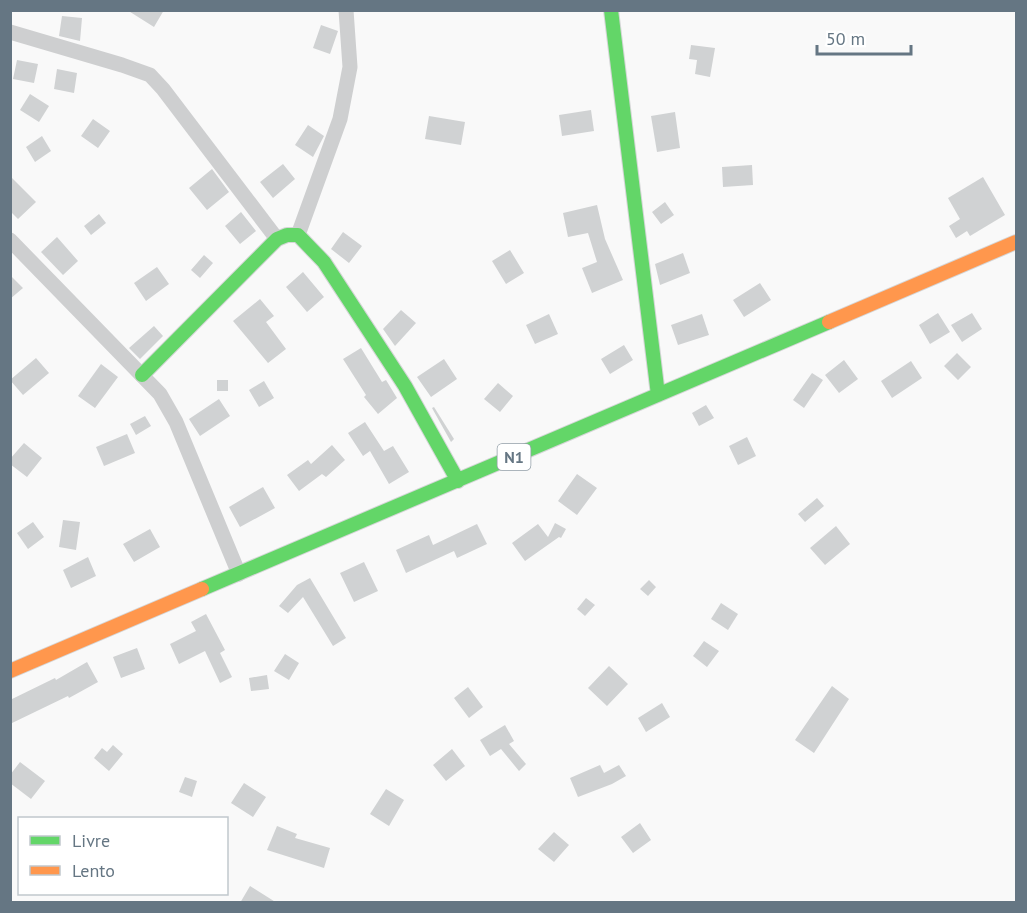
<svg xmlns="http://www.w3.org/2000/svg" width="1027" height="913" viewBox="0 0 1027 913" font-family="'PT Sans',sans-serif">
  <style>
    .building { fill: #d0d2d3 }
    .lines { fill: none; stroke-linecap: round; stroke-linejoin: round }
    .fast-casing { stroke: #d5d6d7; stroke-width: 16 }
    .slow-casing { stroke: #d5d6d7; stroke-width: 16 }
    .street { stroke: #cecfd0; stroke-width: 15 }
    .fast { stroke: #63d668; stroke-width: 14 }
    .slow { stroke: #ff974d; stroke-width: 14 }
    .labels { text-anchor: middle; stroke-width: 6; stroke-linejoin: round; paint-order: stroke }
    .shield { fill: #fff; stroke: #939fa8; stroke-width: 1.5 }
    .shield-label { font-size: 16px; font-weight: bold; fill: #657683 }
  </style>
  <rect width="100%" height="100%" fill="#f9f9f9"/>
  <path class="building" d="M127 10H164L154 27Z
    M62 16 82 18 80 41 59 36Z
    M321 25 338 31 330 54 313 48Z
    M691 45 715 48 710 77 695 74 697 60 689 59Z
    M17 60 38 64 34 83 13 79Z
    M57 69 77 73 74 93 54 89Z
    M30 94 49 106 39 122 20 110Z
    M591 110 594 131 562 136 559 115Z
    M675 112 680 148 657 152 651 116Z
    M429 116 465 122 461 145 425 139Z
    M93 119 110 131 98 148 81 136Z
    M308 125 324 136 313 157 295 145Z
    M42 136 51 151 35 162 26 147Z
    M283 164 295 179 273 198 260 182Z
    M752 165 753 185 723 187 722 167Z
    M212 169 229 192 207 210 189 188Z
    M10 176 36 202 18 219 10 211Z
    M983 177 1005 215 970 236 967 231 956 238 949 226 960 219 948 198Z
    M665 202 674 215 661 224 652 212Z
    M597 205 605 239 623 280 592 293 582 268 597 262 588 233 568 237 563 213Z
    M241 212 256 231 240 244 225 226Z
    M99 214 106 223 91 235 84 226Z
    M343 232 362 246 349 263 331 249Z
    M57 237 78 261 63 275 41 252Z
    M510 250 524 273 506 284 492 261Z
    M683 253 690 273 660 285 655 264Z
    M204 255 213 263 200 278 191 270Z
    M157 267 169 284 146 301 134 283Z
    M303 272 324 297 307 312 286 287Z
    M10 275 23 288 10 299Z
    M760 283 771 300 744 317 733 300Z
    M260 299 274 316 266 322 286 349 268 363 233 321Z
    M401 310 416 323 395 346 383 329Z
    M938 313 950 332 930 344 919 325Z
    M972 313 982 329 962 342 951 325Z
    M549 314 558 334 535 344 526 325Z
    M702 314 709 335 678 345 671 325Z
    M154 326 163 336 140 359 129 348Z
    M624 345 633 360 610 374 601 359Z
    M361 348 382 382 386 380 397 398 378 414 364 397 366 395 343 359Z
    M957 353 971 367 958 380 944 366Z
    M36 358 49 373 23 395 10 380Z
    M444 359 457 379 431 397 417 377Z
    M844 360 858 379 839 393 825 375Z
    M911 361 922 378 892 398 881 381Z
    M101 364 118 377 95 408 78 396Z
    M812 373 823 380 804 408 793 400Z
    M217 380H228V391H217Z
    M264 381 274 398 259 407 249 390Z
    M498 383 513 396 500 412 484 399Z
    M219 399 230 416 200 436 189 419Z
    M706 405 714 418 699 426 692 413Z
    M434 407 454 439 451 442 432 408Z
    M145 416 151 426 136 435 130 424Z
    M365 422 384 451 393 446 409 472 389 484 370 451 363 456 348 433Z
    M127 434 135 453 104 466 96 447Z
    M747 437 756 456 738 465 729 446Z
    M24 443 42 458 27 477 10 464V459Z
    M332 445 345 460 326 477 322 474 299 491 287 475 308 460 311 464Z
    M577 474 597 488 577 515 558 501Z
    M263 487 275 508 240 527 229 507Z
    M817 498 824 506 805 522 798 514Z
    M63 520 80 522 76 550 59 547Z
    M33 522 44 537 28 549 17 533Z
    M555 523 566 529 561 538 559 537 525 561 512 543 538 524 548 537Z
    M477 524 487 544 457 558 454 551 406 573 396 550 429 535 433 545Z
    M836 526 850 544 825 565 810 548Z
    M150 529 160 547 134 562 123 544Z
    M88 557 96 576 71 588 63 570Z
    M364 562 378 591 354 602 340 573Z
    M310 578 346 638 333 646 303 597 288 613 279 606 297 585Z
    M649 580 656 587 648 596 640 589Z
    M586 598 595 605 585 616 577 609Z
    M721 603 738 614 728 630 711 619Z
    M206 614 225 650 220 653 232 677 220 683 205 651 179 664 170 644 196 631 191 622Z
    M704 641 719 651 707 667 693 656Z
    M137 648 145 669 121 678 113 657Z
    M285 654 299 663 289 680 274 671Z
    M87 662 98 682 69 698 68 696 10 724V700L55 678 56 680Z
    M609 666 628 684 607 706 588 688Z
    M267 675 269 689 251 691 249 678Z
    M832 686 849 699 814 753 795 740Z
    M468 687 483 707 469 718 454 698Z
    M662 703 670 717 646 732 638 718Z
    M505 725 514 741 509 744 526 764 519 771 501 749 490 756 480 740Z
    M113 745 123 754 109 771 94 758 102 748 107 752Z
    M452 749 465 766 446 781 433 765Z
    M20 762 45 781 31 799 10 783V775Z
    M600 765 604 773 619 765 626 776 612 784 578 797 570 778Z
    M185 777 197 781 192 797 179 792Z
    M244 783 266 797 253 817 231 803Z
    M386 789 404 800 389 826 370 814Z
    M640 823 651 840 633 853 621 837Z
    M277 826 297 834 295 838 330 848 324 868 267 850Z
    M554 832 569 845 554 862 538 849Z
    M250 886 277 903H240Z"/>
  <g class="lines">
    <g class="fast-casing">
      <path id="fast" d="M611 10 658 395
        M142 375 277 239 287 235H298L324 262 405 386 458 481
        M202 589 829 322"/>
    </g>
    <g class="slow-casing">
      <path id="slow" d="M829 322 1016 242
        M10 671 202 589"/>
    </g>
    <path class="street" d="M10 32 122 65 150 75 163 89 277 239
      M298 235 340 119 350 67 346 10
      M10 240 160 394 176 422 239 574"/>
    <use href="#fast" class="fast"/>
    <use href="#slow" class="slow"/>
  </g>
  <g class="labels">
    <rect class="shield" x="497.5" y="444" width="33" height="26" rx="4.5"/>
    <g class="shield-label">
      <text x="514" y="463">N1</text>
    </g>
  </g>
  <rect width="1027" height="913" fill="none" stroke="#657683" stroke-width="24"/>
  <rect x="18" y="817" width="210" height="78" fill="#ffffff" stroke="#c1c8cd" stroke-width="1.5"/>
  <rect x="30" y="836" width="30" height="9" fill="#63d668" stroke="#c1c8cd" stroke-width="1.5"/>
  <text x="72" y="847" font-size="18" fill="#657683">Livre</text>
  <rect x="30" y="866" width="30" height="9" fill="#ff974d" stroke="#c1c8cd" stroke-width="1.5"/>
  <text x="72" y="877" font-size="18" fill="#657683">Lento</text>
  <path d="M817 45v9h94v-9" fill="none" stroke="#657683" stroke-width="3"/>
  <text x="826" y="45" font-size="18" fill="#657683" stroke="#ffffff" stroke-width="4.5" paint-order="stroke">50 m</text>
</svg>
